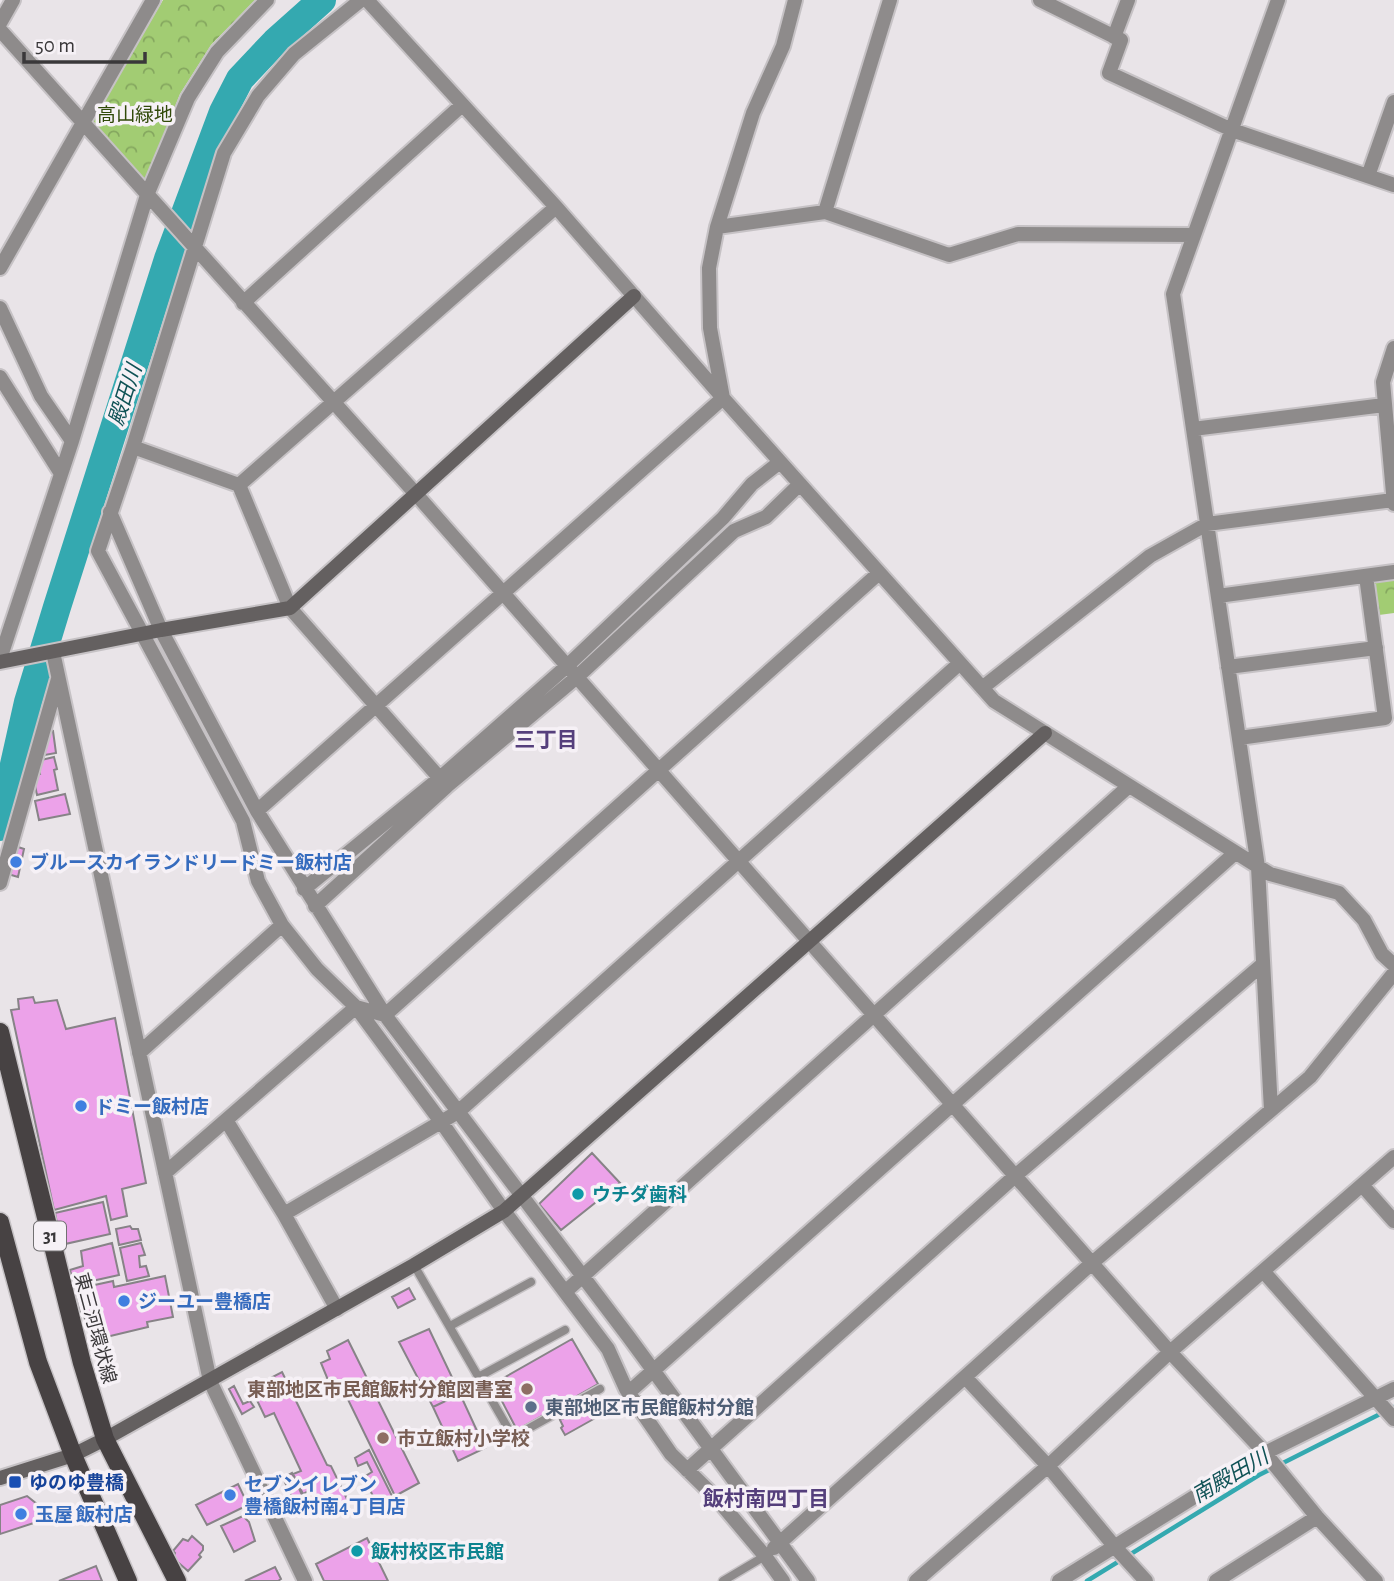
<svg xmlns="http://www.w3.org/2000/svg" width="1394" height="1581" viewBox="0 0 1394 1581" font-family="'Alegreya Sans','Noto Sans JP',sans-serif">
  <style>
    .park { fill: url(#park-crowns) }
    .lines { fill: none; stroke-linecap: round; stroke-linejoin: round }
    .stream { stroke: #34a9b0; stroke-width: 4.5 }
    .river { stroke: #34a9b0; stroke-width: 28 }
    .building { fill: #eca2e9; stroke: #878387; stroke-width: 2 }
    .lane-casing { stroke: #c6c2c5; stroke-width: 11 }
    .street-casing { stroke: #c6c2c5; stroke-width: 18 }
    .secondary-casing { stroke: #c6c2c5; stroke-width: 18 }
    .primary-casing { stroke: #c6c2c5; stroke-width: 21 }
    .lane { stroke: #8e8b8b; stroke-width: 8 }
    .street { stroke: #8e8b8b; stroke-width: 14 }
    .secondary { stroke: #646060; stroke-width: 14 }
    .primary { stroke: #474243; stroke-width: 18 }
    .shop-dot { fill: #3f7fe0; stroke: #f6f1f6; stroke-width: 2.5 }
    .culture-dot { fill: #0f9aa8; stroke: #f6f1f6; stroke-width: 2.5 }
    .education-dot { fill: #8d6e63; stroke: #f6f1f6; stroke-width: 2.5 }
    .service-dot { fill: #5c6f8a; stroke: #f6f1f6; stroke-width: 2.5 }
    .transit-dot { fill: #1a4fb4; stroke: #f6f1f6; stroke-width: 2.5 }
    .labels { text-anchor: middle; stroke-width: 7; stroke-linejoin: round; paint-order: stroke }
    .shield { fill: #f6f1f6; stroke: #727072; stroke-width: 2 }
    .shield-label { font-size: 18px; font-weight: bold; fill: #3a383a }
    .park-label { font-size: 19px; fill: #314a09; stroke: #f6f1f6 }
    .shop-label { font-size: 19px; font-weight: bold; fill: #366cbe; stroke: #f6f1f6; text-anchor: start }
    .culture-label { font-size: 19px; font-weight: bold; fill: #0d838f; stroke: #f6f1f6; text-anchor: start }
    .street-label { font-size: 19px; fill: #3a383a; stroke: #f6f1f6 }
    .education-label { font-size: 19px; font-weight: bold; fill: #785e54; stroke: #f6f1f6; text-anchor: end }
    .service-label { font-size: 19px; font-weight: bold; fill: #4e5e75; stroke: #f6f1f6; text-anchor: start }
    .transit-label { font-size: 19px; font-weight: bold; fill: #164399; stroke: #f6f1f6; text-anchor: start }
    .water-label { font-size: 21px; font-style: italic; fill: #105256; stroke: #f6f1f6 }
    .neighbourhood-label { font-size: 21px; font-weight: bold; fill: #553f7c; stroke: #f6f1f6 }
  </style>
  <defs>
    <pattern id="park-crowns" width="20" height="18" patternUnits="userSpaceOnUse" patternTransform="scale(1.75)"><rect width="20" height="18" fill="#a2cc73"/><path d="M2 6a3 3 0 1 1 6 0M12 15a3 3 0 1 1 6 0" fill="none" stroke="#85a75f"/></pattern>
  </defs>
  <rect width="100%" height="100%" fill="#e9e4e8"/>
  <path class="park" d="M163 0H255L211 45 180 94 145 182 92 122Z
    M1394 579V613L1379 615 1374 582Z"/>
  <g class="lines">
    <path class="stream" d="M1087 1581 1259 1475 1394 1407"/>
    <path class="river" d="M0 827 28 702 57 607 168 259 223 112 240 79 275 42 322 0"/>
  </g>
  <path class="building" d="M53 731 56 753 39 756 46 733Z
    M54 757 57 769 54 770 58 790 37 795 33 776 40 774 37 761Z
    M65 794 70 814 39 820 35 801Z
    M15 846 24 849 18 877 8 874Z
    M33 997 35 1003 57 1000 66 1029 115 1018 146 1183 122 1189 127 1216 111 1220 106 1196 54 1210 11 1010 19 1009 18 999Z
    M592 1153 620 1183 561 1230 539 1204Z
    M103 1202 110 1234 65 1244 59 1233 55 1213Z
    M130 1226 132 1229H138L141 1240 119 1245 116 1229Z
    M112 1243 119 1275 74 1285 70 1270 83 1266 81 1251Z
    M141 1243 145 1255 139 1256 140 1267 146 1266 149 1276 127 1281 120 1248Z
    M165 1276 173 1317 147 1322 148 1327 102 1338 101 1333H94L81 1312 76 1289 113 1281 114 1287Z
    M409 1288 415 1299 398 1308 392 1297Z
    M429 1329 460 1394 433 1407 399 1342Z
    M572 1339 598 1384 517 1430 493 1384Z
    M348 1340 419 1483 395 1496 339 1381 330 1385 321 1363 330 1359 327 1351Z
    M282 1372 327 1465 331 1466 348 1501 323 1513 312 1489 303 1494 293 1474 301 1471 274 1413 265 1417 255 1396 265 1391 261 1383Z
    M234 1386 243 1404 250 1401 254 1407 242 1414 229 1389Z
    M460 1394 485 1448 458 1461 433 1407Z
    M591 1403 599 1416 565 1435 561 1428 563 1426 560 1420Z
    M369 1450 393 1498 377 1505 364 1477 372 1472 367 1462 358 1466 355 1458Z
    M292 1473 302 1495 293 1500 283 1478Z
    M238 1484 248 1505 207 1525 196 1505Z
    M27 1496 42 1508 43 1520 0 1534V1505Z
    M243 1516 249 1522 255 1541 234 1552 221 1526Z
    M192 1536 203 1546V1550L199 1555 201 1557 188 1571 173 1558 175 1553 173 1551 183 1539 188 1541Z
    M367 1538 388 1581H324L316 1564Z
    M96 1566 102 1581H59Z
    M275 1567 281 1579 278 1581H245Z"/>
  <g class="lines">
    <g class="lane-casing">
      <path id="lane" d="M414 1265 513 1437 600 1389
        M450 1326 531 1282
        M480 1376 565 1330
        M723 1581 765 1556"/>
    </g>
    <g class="street-casing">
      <path id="street" d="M361 0 294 54 258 96 224 153 133 447 98 551 243 821 258 881 282 925 317 969 356 1007 442 1123 504 1211 608 1349 626 1389 671 1454 718 1500 765 1556 783 1581
        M367 0 556 207 723 398 994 701 1270 874 1339 893 1364 920 1382 954 1394 965
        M1040 0 1121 40 1109 73 1232 130 1394 185
        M0 23 13 0
        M0 30 416 494 1170 1352 1265 1453 1317 1517 1376 1581
        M1114 37 1128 0
        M1368 176 1394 102
        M825 212 890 0
        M717 227 825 212 949 255 1018 234 1194 235
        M0 268 153 0
        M243 303 462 105
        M0 308 41 396 72 441
        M1394 348 1383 382 1394 504
        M0 377 60 472
        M1193 429 1384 405
        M133 447 239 485 556 207
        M239 485 290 608 444 783
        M110 512 161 630 257 811 385 1015 628 1336 808 1581
        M1218 596 1394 572
        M53 652 210 1381 305 1581
        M0 659 72 441 147 195 188 98 217 52 267 0
        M1228 667 1376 648
        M982 688 1150 556 1207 524 1393 500
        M1239 738 1385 718 1366 576
        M257 811 723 398 710 328 709 268 717 227 753 113 783 46 795 0
        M0 883 58 679
        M304 889 440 778 567 666 723 518 752 484 780 462
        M315 906 447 786 577 677 734 531 766 517 800 484
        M139 1053 282 925
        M1271 1110 1258 867 1173 294 1278 0
        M226 1120 284 1214 337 1309
        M165 1173 356 1007 385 1015 879 573
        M1362 1185 1394 1221
        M284 1214 458 1112 960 663
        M1263 1271 1394 1419
        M565 1292 1129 786
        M965 1377 1048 1466 1115 1547 1146 1581
        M628 1393 1235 853
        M687 1470 1015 1176 1263 964
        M774 1548 1092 1263 1310 1077 1394 973
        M916 1581 1048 1466 1170 1352 1394 1157
        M1059 1581 1265 1453 1394 1389
        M1216 1581 1317 1517"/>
    </g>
    <g class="secondary-casing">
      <path id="secondary" d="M0 662 161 630 290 608 634 296
        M0 1478 73 1455 105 1439 414 1265 504 1211 1045 733"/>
    </g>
    <g class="primary-casing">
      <path id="primary" d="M0 1032 82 1363 105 1439 177 1581
        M0 1222 38 1362 73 1455 128 1581"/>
    </g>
    <use href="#lane" class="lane"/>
    <use href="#street" class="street"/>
    <use href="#secondary" class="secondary"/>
    <use href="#primary" class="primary"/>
  </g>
  <g class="shop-dot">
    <circle cx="16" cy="862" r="7"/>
    <circle cx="81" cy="1106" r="7"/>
    <circle cx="124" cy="1301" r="7"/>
    <circle cx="230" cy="1495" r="7"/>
    <circle cx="21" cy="1514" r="7"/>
  </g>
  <g class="culture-dot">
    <circle cx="578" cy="1194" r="7"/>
    <circle cx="357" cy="1551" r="7"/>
  </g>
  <g class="education-dot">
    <circle cx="527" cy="1389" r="7"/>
    <circle cx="383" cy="1438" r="7"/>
  </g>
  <circle class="service-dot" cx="531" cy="1407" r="7"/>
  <rect class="transit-dot" x="8" y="1475" width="14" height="14" rx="3.5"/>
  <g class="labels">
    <rect class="shield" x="34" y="1221.5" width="32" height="29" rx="5"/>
    <g class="shield-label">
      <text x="50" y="1242">31</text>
    </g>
    <g class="park-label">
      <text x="135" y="121">高山緑地</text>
    </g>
    <g class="shop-label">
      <text x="30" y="869">ブルースカイランドリードミー飯村店</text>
      <text x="95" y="1113">ドミー飯村店</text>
      <text x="138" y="1308">ジーユー豊橋店</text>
      <text x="244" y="1491">セブンイレブン<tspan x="244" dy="22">豊橋飯村南4丁目店</tspan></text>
      <text x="35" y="1521">玉屋 飯村店</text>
    </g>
    <g class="culture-label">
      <text x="592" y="1201">ウチダ歯科</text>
      <text x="371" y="1558">飯村校区市民館</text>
    </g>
    <g class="street-label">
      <text transform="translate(96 1328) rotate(75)" y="7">東三河環状線</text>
    </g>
    <g class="education-label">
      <text x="513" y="1396">東部地区市民館飯村分館図書室</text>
      <text x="397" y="1445" text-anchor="start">市立飯村小学校</text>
    </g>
    <g class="service-label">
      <text x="545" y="1414">東部地区市民館飯村分館</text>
    </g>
    <g class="transit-label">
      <text x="29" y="1489">ゆのゆ豊橋</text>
    </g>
    <g class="water-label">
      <text transform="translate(125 395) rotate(-72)" y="7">殿田川</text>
      <text transform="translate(1230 1476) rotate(-30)" y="7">南殿田川</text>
    </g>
    <g class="neighbourhood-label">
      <text x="546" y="747">三丁目</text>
      <text x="766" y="1506">飯村南四丁目</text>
    </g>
  </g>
  <path d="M24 52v10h121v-10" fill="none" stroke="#3a383a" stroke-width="3.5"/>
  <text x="35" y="52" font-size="21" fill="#3a383a" stroke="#f6f1f6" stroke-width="5" paint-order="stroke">50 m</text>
</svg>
